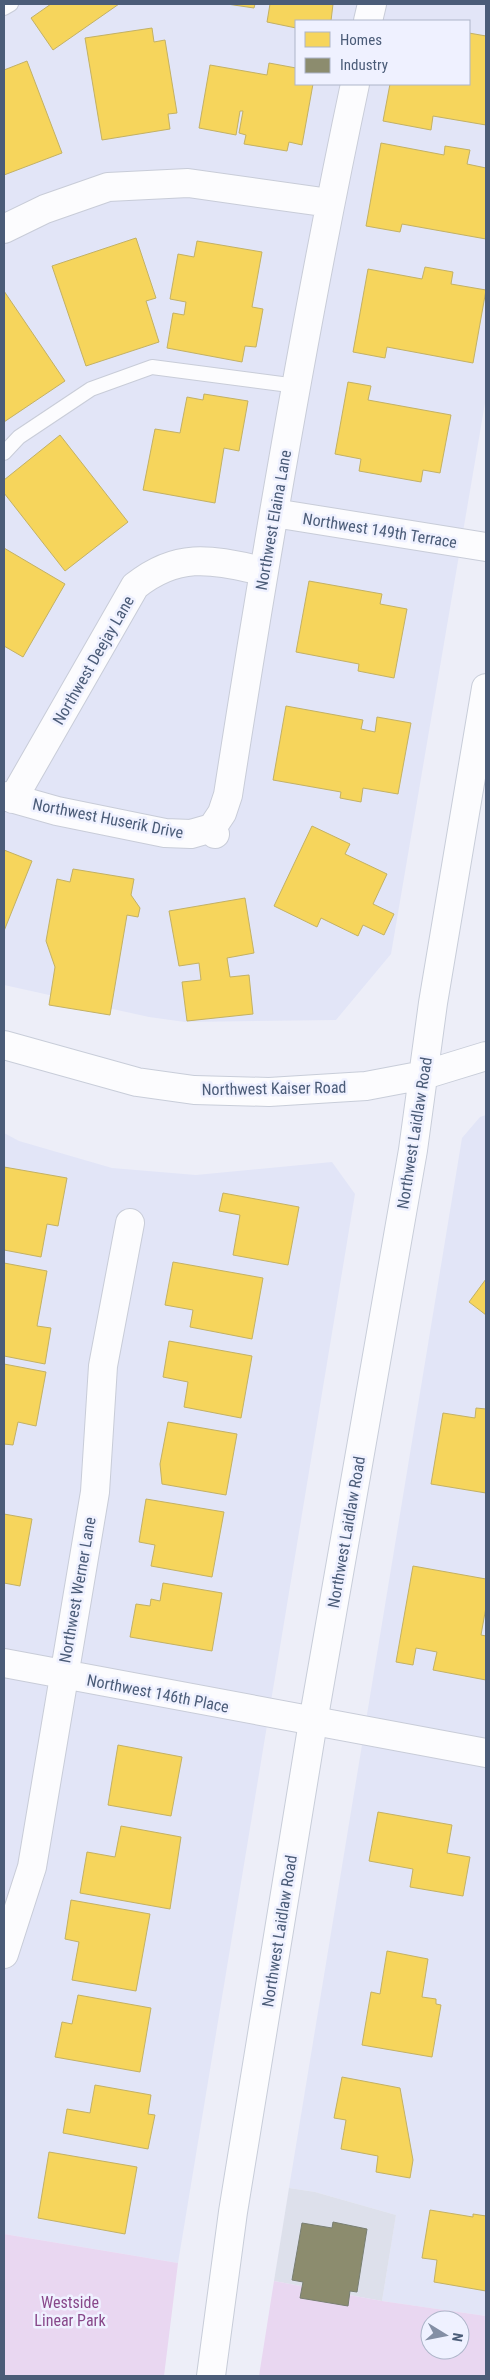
<svg xmlns="http://www.w3.org/2000/svg" width="490" height="2380" viewBox="0 0 490 2380" font-family="'Roboto Condensed',sans-serif">
  <style>
    .residential { fill: #e2e5f7; fill-rule: evenodd }
    .industrial { fill: #dde0eb }
    .green { fill: #e9d7f1; fill-rule: evenodd }
    .homes { fill: #f6d55c; stroke: #c3b164 }
    .industry { fill: #8c8c6e; stroke: #787e71 }
    .lines { fill: none; stroke-linecap: round; stroke-linejoin: round }
    .lane-casing { stroke: #c8ccd8; stroke-width: 16 }
    .street-casing { stroke: #c8ccd8; stroke-width: 30 }
    .secondary-casing { stroke: #c8cdd9; stroke-width: 30 }
    .lane { stroke: #fcfcfe; stroke-width: 14 }
    .street { stroke: #fcfcfe; stroke-width: 28 }
    .secondary { stroke: #fcfcfe; stroke-width: 28 }
    .labels { text-anchor: middle; stroke-width: 5; stroke-linejoin: round; paint-order: stroke }
    .street-label { font-size: 16px; fill: #4b5c78; stroke: #eff1ff }
    .park-label { font-size: 16px; fill: #88488a; stroke: #eff1ff }
  </style>
  <rect width="100%" height="100%" fill="#edeef8"/>
  <path class="residential" d="M4 4H486V397L391 954 336 1020 185 1022 149 1017 4 985ZM296 21H469V84H296Z
    M486 1115V2316L382 2301 396 2215 315 2192 289 2188 462 1138 480 1117Z
    M4 1133 19 1141 112 1168 196 1175 332 1162 355 1194 178 2263 4 2234Z"/>
  <path class="industrial" d="M289 2188 315 2192 396 2215 382 2301 274 2281Z"/>
  <path class="green" d="M4 2234 178 2263 164 2376H4Z
    M274 2281 382 2301 486 2316V2376H259ZM430 2320H460V2350H430Z"/>
  <path class="homes" d="M51 4H119L53 50 31 18Z
    M227 4H255L254 8Z
    M270 4H333L331 21H296V28L267 22Z
    M152 28 154 42 165 40 177 113 168 114 170 129 102 140 85 38Z
    M469 33 486 36V125L433 116 431 130 383 121 390 84H469Z
    M27 61 62 153 4 175V70Z
    M269 63 296 68V84H313L302 145 289 142 287 151 244 144 246 135 239 133 243 111H240L236 135 199 128 210 65 267 75Z
    M381 143 444 155 445 146 470 150 467 164 486 168V239L402 224 400 232 366 226Z
    M136 238 156 298 146 301 159 342 86 366 52 266Z
    M197 241 262 252 252 307 263 309 256 347 245 346 242 362 167 348 173 313 184 315 186 302 170 299 178 254 194 257Z
    M425 267 453 272 451 284 486 290 473 363 387 347 385 358 353 352 368 269 422 279Z
    M4 291 65 381 4 422Z
    M348 382 371 386 368 400 451 415 440 473 423 470 421 482 359 471 361 459 335 454Z
    M204 394 248 401 239 451 224 448 215 503 143 490 155 429 180 433 187 397 203 400Z
    M60 435 128 522 65 571 4 493V480Z
    M4 548 65 584 23 657 4 646Z
    M309 581 382 594 380 604 407 609 394 678 358 671 359 664 296 652Z
    M286 706 363 720 361 729 375 732 377 717 411 723 398 794 363 788 361 802 340 798 341 792 273 780Z
    M312 826 350 844 345 854 387 874 373 904 394 914 384 935 363 925 358 936 321 918 317 927 274 906Z
    M4 850 32 861 4 931Z
    M73 869 134 879 131 895 140 908 138 917 127 915 110 1015 49 1005 55 967 46 941 57 879 70 882Z
    M245 898 254 953 227 958 230 977 249 975 253 1014 187 1021 182 982 201 980 199 963 179 966 169 911Z
    M4 1167 67 1178 58 1226 47 1224 41 1257 4 1250Z
    M223 1193 299 1207 288 1265 233 1255 240 1215 219 1211Z
    M173 1262 263 1278 252 1339 190 1327 193 1310 165 1305Z
    M4 1263 47 1271 37 1326 51 1328 45 1364 4 1356Z
    M486 1279V1315L469 1302Z
    M169 1341 252 1356 241 1418 184 1407 188 1382 163 1377Z
    M4 1364 46 1372 36 1426 18 1422 13 1445 4 1444Z
    M476 1408 486 1409V1493L431 1484 443 1413 475 1418Z
    M168 1422 237 1434 226 1495 162 1484 160 1464Z
    M146 1499 224 1512 212 1577 151 1566 155 1545 139 1542Z
    M4 1514 32 1519 20 1586 4 1583Z
    M413 1566 486 1579V1607L481 1635 486 1636V1680L433 1670 437 1652 416 1648 413 1665 396 1662Z
    M163 1583 222 1593 212 1651 130 1637 136 1604 150 1606 151 1599 160 1601Z
    M118 1745 182 1757 171 1816 108 1805Z
    M378 1812 452 1825 447 1853 470 1857 463 1896 410 1887 413 1869 369 1861Z
    M121 1826 181 1837 170 1909 80 1893 87 1852 115 1857Z
    M71 1900 150 1914 136 1991 72 1980 79 1942 65 1939Z
    M387 1951 428 1959 422 1997 436 1999V2004L441 2005 432 2057 362 2045 371 1992 380 1994Z
    M78 1995 151 2008 140 2072 55 2057 62 2022 72 2024Z
    M342 2077 400 2088 413 2160 410 2178 376 2172 378 2156 341 2149 346 2120 334 2118Z
    M95 2085 151 2095 148 2114 155 2115 148 2149 63 2133 67 2109 90 2113Z
    M49 2152 137 2167 125 2234 38 2218Z
    M430 2210 473 2217V2214L486 2216V2291L434 2282 437 2260 422 2258Z"/>
  <path class="industry" d="M333 2222 367 2229 357 2292 350 2291 348 2306 300 2298 303 2282 292 2280 302 2223 332 2228Z"/>
  <g class="lines">
    <g class="lane-casing">
      <path id="lane" d="M4 8 11 4
        M4 453 19 437 91 389 152 367 297 386"/>
    </g>
    <g class="street-casing">
      <path id="street" d="M368 21 372 4
        M4 229 45 209 108 187 188 183 330 203
        M274 513 486 547
        M4 796 57 811 165 833 191 834 212 828
        M13 799 135 586C179 551 212 560 263 571
        M215 834 212 828 222 813 228 795C265 557 305 319 355 84
        M4 1663 486 1753
        M4 1954 32 1867 95 1492 103 1366 130 1223"/>
    </g>
    <g class="secondary-casing">
      <path id="secondary" d="M4 1045 137 1082 194 1090 269 1092 366 1086 424 1075 486 1056
        M211 2376 233 2212 313 1722 413 1150 433 1003 486 688"/>
    </g>
    <use href="#lane" class="lane"/>
    <use href="#street" class="street"/>
    <use href="#secondary" class="secondary"/>
  </g>
  <g class="labels">
    <g class="street-label">
      <text transform="translate(273 520) rotate(-80)" y="6">Northwest Elaina Lane</text>
      <text transform="translate(380 530) rotate(9)" y="6">Northwest 149th Terrace</text>
      <text transform="translate(93 660) rotate(-60)" y="6">Northwest Deejay Lane</text>
      <text transform="translate(108 818) rotate(11)" y="6">Northwest Huserik Drive</text>
      <text transform="translate(274 1088) rotate(-1)" y="6">Northwest Kaiser Road</text>
      <text transform="translate(414 1133) rotate(-81)" y="6">Northwest Laidlaw Road</text>
      <text transform="translate(346 1532) rotate(-80)" y="6">Northwest Laidlaw Road</text>
      <text transform="translate(77 1590) rotate(-80)" y="6">Northwest Werner Lane</text>
      <text transform="translate(158 1693) rotate(11)" y="6">Northwest 146th Place</text>
      <text transform="translate(279 1931) rotate(-81)" y="6">Northwest Laidlaw Road</text>
    </g>
    <g class="park-label">
      <text x="70" y="2308">Westside<tspan x="70" dy="18">Linear Park</tspan></text>
    </g>
  </g>
  <rect width="490" height="2380" fill="none" stroke="#4b5c78" stroke-width="10"/>
  <rect x="295" y="20" width="175" height="65" fill="#eff1ff" stroke="#adb5c9"/>
  <rect x="305" y="32" width="25" height="15" fill="#f6d55c" stroke="#adb5c9"/>
  <text x="340" y="45" font-size="15" fill="#4b5c78">Homes</text>
  <rect x="305" y="58" width="25" height="15" fill="#8c8c6e" stroke="#adb5c9"/>
  <text x="340" y="70" font-size="15" fill="#4b5c78">Industry</text>
  <g transform="translate(445 2335) rotate(100)"><circle r="24" fill="#eff1ff" stroke="#adb5c9"/>
  <path d="M0-4L9 19L0 12L-9 19Z" fill="#848fa5"/>
  <text y="-8" font-size="14" font-weight="bold" text-anchor="middle" fill="#4b5c78">N</text>
  </g>
</svg>
